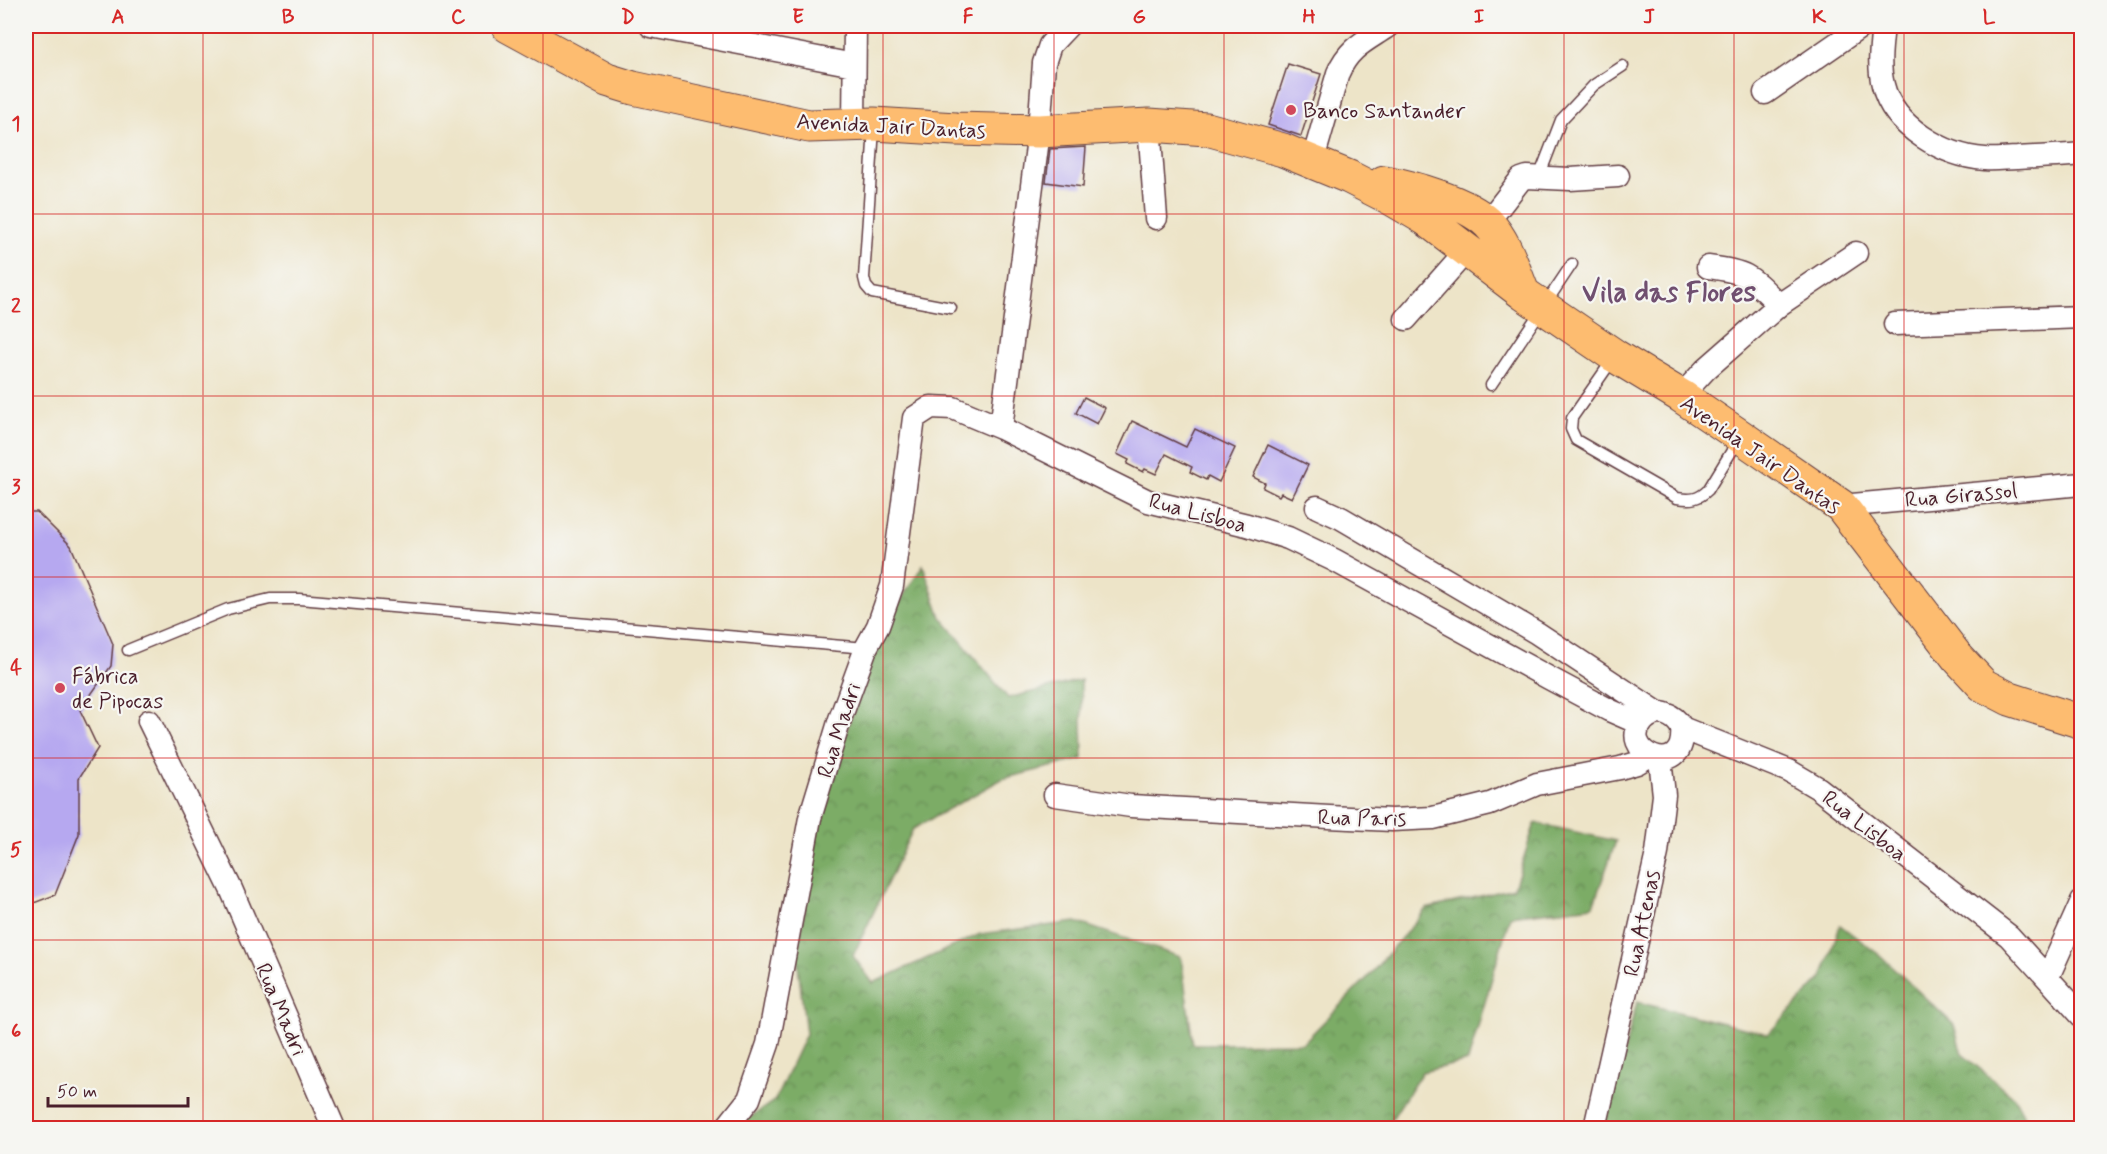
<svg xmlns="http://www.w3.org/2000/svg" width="2107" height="1154" viewBox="0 0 2107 1154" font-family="Mynerve,sans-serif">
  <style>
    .forest { fill: url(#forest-crowns); stroke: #626648; stroke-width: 1.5 }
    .building { fill: #b6a8f0 }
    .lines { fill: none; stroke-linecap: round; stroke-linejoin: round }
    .service-casing { stroke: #623d43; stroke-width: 13 }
    .minor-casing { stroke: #623d43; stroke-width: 25 }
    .primary-casing { stroke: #623d43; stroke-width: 35 }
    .service { stroke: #fff; stroke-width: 10 }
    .minor { stroke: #fff; stroke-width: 22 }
    .primary { stroke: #fdbc70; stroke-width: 33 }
    .grid { fill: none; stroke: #d62828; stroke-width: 1.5; stroke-opacity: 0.55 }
    .poi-dot { fill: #d1495b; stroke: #f6f6f2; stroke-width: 2 }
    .labels { text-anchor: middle; stroke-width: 4.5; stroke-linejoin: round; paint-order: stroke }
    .poi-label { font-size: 22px; fill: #4a1f2b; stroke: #f6f6f2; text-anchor: start }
    .street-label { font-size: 22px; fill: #4a1f2b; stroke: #f6f6f2 }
    .district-label { font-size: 28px; font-weight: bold; fill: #704f70; stroke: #f6f6f2 }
    .neatline { fill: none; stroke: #d62828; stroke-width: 2 }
    .grid-label { font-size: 20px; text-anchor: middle; font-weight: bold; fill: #d62828 }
  </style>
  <defs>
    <pattern id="forest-crowns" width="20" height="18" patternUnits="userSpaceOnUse" patternTransform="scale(1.5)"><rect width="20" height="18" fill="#7bac66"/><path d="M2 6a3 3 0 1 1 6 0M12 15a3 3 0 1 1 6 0" fill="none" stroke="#678b54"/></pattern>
  </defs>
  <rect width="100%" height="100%" fill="#f6f6f2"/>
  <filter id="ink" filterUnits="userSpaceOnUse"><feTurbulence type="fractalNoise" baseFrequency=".0167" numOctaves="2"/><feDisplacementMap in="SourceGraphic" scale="12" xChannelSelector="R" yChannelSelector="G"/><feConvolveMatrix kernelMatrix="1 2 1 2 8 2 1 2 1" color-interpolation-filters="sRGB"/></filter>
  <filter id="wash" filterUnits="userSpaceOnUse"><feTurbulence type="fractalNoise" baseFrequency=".008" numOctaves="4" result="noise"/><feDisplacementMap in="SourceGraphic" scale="24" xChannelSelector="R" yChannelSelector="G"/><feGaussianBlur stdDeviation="1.35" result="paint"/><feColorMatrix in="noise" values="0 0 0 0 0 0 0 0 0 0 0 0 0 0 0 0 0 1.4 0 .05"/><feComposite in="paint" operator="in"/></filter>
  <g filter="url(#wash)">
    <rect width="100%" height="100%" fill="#ede4c8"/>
    <path class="forest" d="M923 565 941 617 1008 698 1081 680 1083 759 1002 779 913 829 853 956 873 983 980 934 1076 922 1181 957 1193 1044 1303 1043 1368 977 1426 909 1514 888 1535 823 1616 841 1593 906 1510 916 1468 1061 1422 1072 1386 1128H735L775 1100 806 1034 797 957 821 803 884 626Z
      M1840 925 1881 956 1954 1025 1962 1054 2014 1097 2031 1128H1863L1857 1125 1847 1128H1604L1637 1002 1768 1034 1822 978Z"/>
    <g id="blocks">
      <path class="building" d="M1288 64 1321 74 1301 136 1268 125Z
        M1086 147 1083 187 1046 182 1050 149Z
        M1084 397 1105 408 1097 424 1076 413Z
        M1132 421 1186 447 1195 429 1235 448 1219 482 1208 476 1206 480 1190 472 1192 467 1166 454 1156 474 1145 469 1143 472 1127 464 1129 460 1117 454Z
        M1268 445 1308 465 1292 498 1281 493 1279 496 1263 488 1265 483 1253 477Z
        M26 512H37L71 546 113 644 111 666 80 710 98 748 79 778V834L55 895 26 906Z"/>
    </g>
  </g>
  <g filter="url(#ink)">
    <use href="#blocks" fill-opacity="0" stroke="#623d43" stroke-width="1.5"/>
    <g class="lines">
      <g class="service-casing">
        <path id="service" d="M874 128 864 278 866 286 872 293 951 308
          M1539 177 1561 120 1594 85 1623 66
          M1613 359 1572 418 1571 429 1576 440 1677 498C1690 500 1698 500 1708 490L1739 439
          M1491 385 1572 264
          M128 650 228 609 270 599H299L866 648"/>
      </g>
      <g class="minor-casing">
        <path id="minor" d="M651 26 854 65
          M1068 26 1050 45 1044 63 1039 131 1001 428 1148 501 1247 525 1288 538 1334 560 1549 678 1609 710 1641 724
          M1883 26C1881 45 1878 66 1883 85 1893 127 1944 156 1985 159 1995 160 2007 158 2017 158 2039 157 2060 156 2082 154
          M1765 93 1862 26
          M854 125 855 26
          M1149 125 1156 218
          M1312 163 1338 73C1349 47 1366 41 1388 26
          M1487 223 1521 179 1527 177 1570 179 1618 176
          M1708 267C1749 272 1750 276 1779 305
          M1406 319 1467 250
          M1895 324 2082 317
          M1681 396 1706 369 1779 305 1856 253
          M1841 506 2082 484
          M1317 507 1341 518 1537 633 1658 713
          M149 721 231 889 334 1128
          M1682 728C1687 785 1613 750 1644 720 1657 707 1674 714 1682 728L1789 771 1818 788 2009 936 2082 1016
          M1055 795 1131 806 1329 817 1392 820 1433 818 1490 804 1537 784 1620 768 1637 763 1649 756
          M2048 977 2082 901
          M726 1128 749 1099 768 1044 810 818 840 719 866 648 878 626 892 586 914 418 931 407 953 408 1001 428
          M1595 1128 1657 853 1664 795 1660 759"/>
      </g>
      <g class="primary-casing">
        <path id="primary" d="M508 26 607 80 633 88 809 126 874 124 956 129 1039 131 1149 125 1207 129 1283 150 1349 177 1392 199 1426 219 1524 294 1615 356 1681 396 1740 436 1841 506 1957 657 1983 685 2010 699 2082 722
          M1384 182C1413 187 1466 202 1488 223 1505 241 1513 268 1522 290"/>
      </g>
      <use href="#service" class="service"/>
      <use href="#minor" class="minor"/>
      <use href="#primary" class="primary"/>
    </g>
  </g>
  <path class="grid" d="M203 26V1128M373 26V1128M543 26V1128M713 26V1128M883 26V1128M1054 26V1128M1224 26V1128M1394 26V1128M1564 26V1128M1734 26V1128M1904 26V1128M26 214H2082M26 396H2082M26 577H2082M26 758H2082M26 940H2082"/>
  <g class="poi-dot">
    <circle cx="1291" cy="110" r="6"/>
    <circle cx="60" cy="688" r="6"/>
  </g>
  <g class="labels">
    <g class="poi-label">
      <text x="1303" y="118">Banco Santander</text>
      <text x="72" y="683">Fábrica<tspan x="72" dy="25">de Pipocas</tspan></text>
    </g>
    <g class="street-label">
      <text transform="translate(891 125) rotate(3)" y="8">Avenida Jair Dantas</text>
      <text transform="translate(1761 454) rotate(35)" y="8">Avenida Jair Dantas</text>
      <text transform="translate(1961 494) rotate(-5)" y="8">Rua Girassol</text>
      <text transform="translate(1198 512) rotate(15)" y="8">Rua Lisboa</text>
      <text transform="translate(838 730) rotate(-72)" y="8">Rua Madri</text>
      <text transform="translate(1362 817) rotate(1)" y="8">Rua Paris</text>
      <text transform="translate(1865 825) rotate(38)" y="8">Rua Lisboa</text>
      <text transform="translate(1641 923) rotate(-78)" y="8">Rua Atenas</text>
      <text transform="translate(282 1009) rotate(67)" y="8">Rua Madri</text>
    </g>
    <g class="district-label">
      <text x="1669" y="301">Vila das Flores</text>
    </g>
  </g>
  <rect width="2107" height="1154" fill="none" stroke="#f6f6f2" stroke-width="66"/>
  <path d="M48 1097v9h140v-9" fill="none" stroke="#4a1f2b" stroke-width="3"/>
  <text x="57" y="1097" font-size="18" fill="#4a1f2b" stroke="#f6f6f2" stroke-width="4.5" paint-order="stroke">50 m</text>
  <rect x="33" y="33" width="2041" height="1088" class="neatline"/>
  <g class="grid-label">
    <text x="118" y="23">A</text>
    <text x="288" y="23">B</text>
    <text x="458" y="23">C</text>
    <text x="628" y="23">D</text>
    <text x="798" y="23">E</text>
    <text x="968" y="23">F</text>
    <text x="1139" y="23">G</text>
    <text x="1309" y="23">H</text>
    <text x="1479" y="23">I</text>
    <text x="1649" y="23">J</text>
    <text x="1819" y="23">K</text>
    <text x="1989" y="23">L</text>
    <text x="16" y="130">1</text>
    <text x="16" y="312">2</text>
    <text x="16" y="493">3</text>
    <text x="16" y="674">4</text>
    <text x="16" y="856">5</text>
    <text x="16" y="1037">6</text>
  </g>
</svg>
